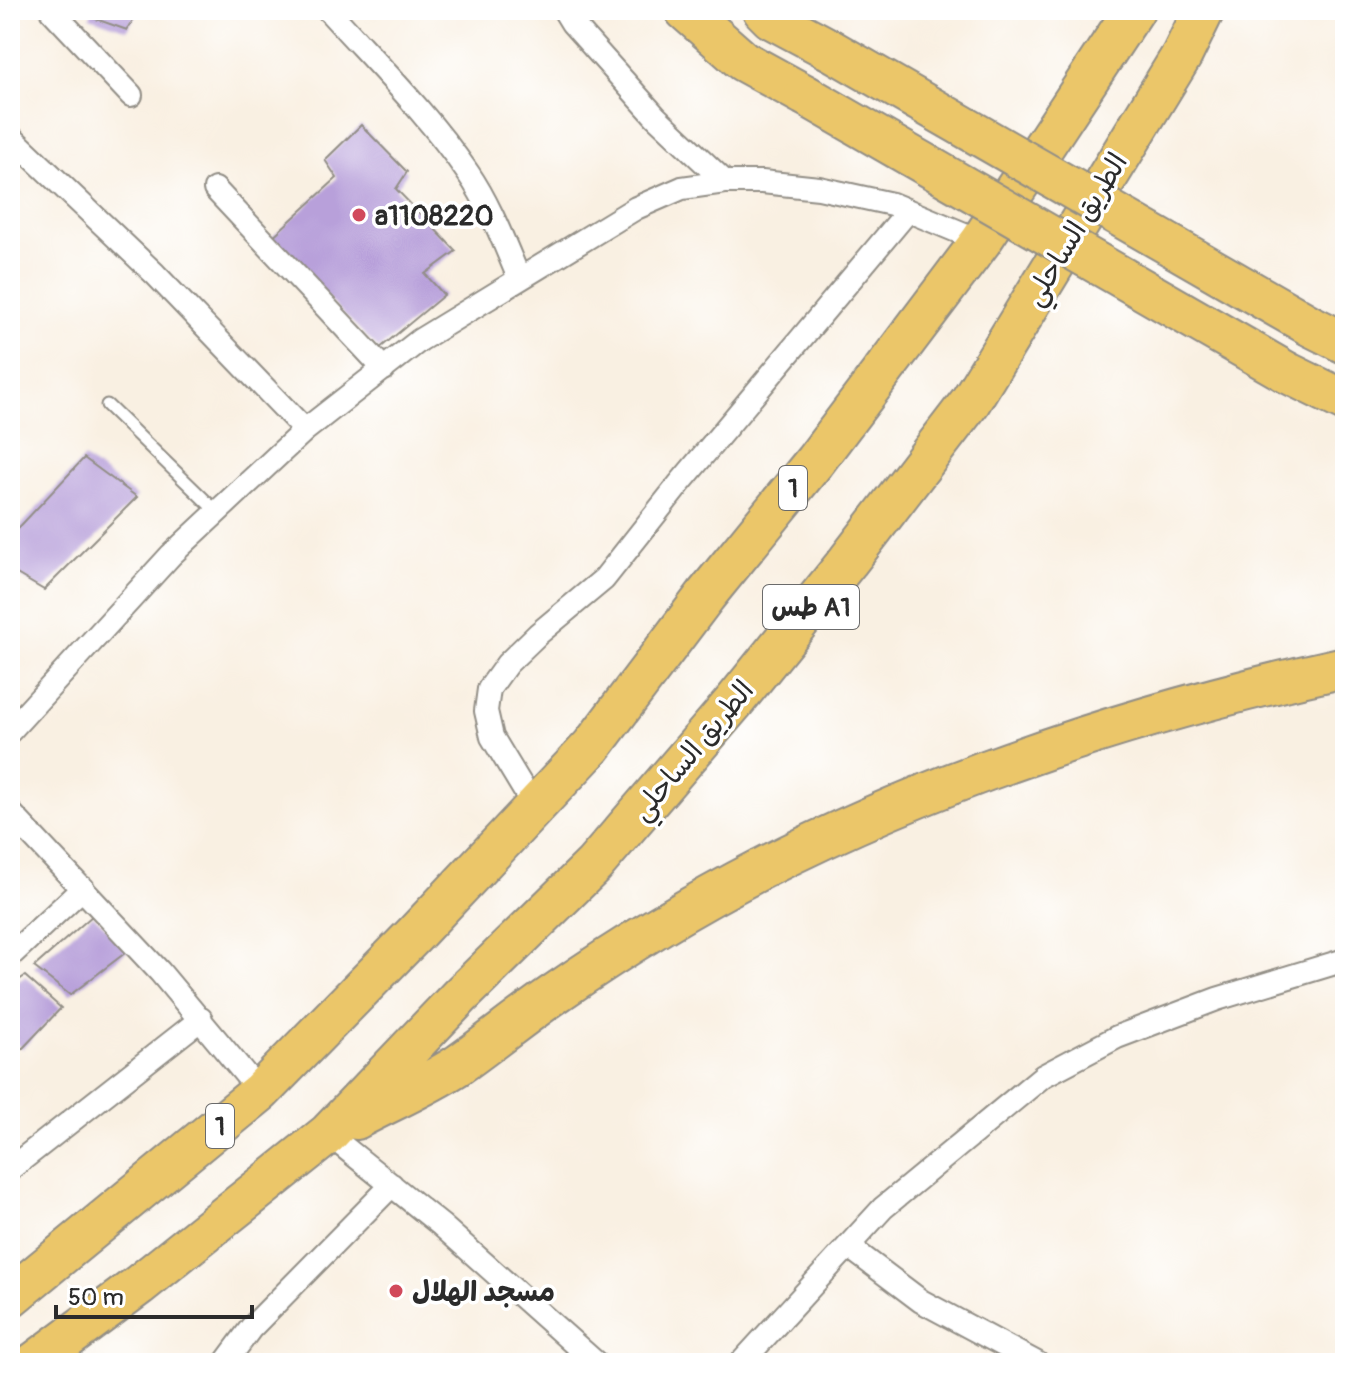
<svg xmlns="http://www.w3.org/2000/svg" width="1355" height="1373" viewBox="0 0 1355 1373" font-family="Pangolin,'Playpen Sans Arabic',sans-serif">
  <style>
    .building { fill: #b8a0da }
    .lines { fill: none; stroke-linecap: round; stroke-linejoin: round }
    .lane-casing { stroke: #928e86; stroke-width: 15 }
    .street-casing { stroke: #928e86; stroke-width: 26 }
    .highway-casing { stroke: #928e86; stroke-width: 44 }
    .lane { stroke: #fff; stroke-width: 11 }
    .street { stroke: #fff; stroke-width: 22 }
    .highway { stroke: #ebc669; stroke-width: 40 }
    .highway-bridge-casing { stroke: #928e86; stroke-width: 44; stroke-linecap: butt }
    .highway-bridge { stroke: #ebc669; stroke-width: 40 }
    .poi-dot { fill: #d1495b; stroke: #fff; stroke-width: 3 }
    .labels { text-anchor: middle; stroke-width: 7; stroke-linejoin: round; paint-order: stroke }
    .shield { fill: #fff; stroke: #6b6b6b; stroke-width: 2 }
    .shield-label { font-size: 26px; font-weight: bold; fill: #2b2b2b }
    .poi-label { font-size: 28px; font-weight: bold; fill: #2b2b2b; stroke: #fff; text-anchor: start }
    .street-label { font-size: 28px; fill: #2b2b2b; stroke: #fff }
  </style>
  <rect width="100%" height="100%" fill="#fff"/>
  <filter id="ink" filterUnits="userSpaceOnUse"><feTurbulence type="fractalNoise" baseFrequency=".0125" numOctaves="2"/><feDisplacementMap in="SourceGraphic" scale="16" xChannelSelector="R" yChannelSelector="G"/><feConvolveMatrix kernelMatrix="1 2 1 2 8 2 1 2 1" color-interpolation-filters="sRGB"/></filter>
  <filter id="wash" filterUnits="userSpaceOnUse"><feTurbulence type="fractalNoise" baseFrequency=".006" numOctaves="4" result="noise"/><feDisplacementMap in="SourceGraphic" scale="32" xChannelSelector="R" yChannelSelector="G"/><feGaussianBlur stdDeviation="1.8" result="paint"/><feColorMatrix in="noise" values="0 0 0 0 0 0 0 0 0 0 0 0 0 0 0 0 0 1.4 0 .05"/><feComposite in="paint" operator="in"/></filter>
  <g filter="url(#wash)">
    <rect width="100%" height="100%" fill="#f9f0e2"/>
    <g id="blocks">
      <path class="building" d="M93 10H139L127 30 90 17Z
        M361 125 407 172 396 189 456 251 425 274 444 295 379 349 269 240 337 178 325 160Z
        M84 458 137 497 44 590 10 570V537Z
        M93 915 129 950 70 995 34 967Z
        M25 976 61 1008 22 1049 10 1038V986Z"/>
    </g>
  </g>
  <g filter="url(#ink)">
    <use href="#blocks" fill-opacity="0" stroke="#928e86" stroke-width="2"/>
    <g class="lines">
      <g class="lane-casing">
        <path id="lane" d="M107 405 217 512"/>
      </g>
      <g class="street-casing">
        <path id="street" d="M51 10 131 95
          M328 10C376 63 428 114 468 173 490 205 504 243 519 278
          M564 10 572 23 656 117 725 182
          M10 136 155 274 305 430
          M215 189 384 369
          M10 731 171 555 305 430 420 340 636 208 682 188 725 182H762L819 188 892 204 981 241
          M535 808 492 737 486 711 489 689 507 664 538 634 604 579 680 483 908 211
          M10 812 160 972 260 1092
          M10 956 83 888
          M328 1134 441 1225 596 1363
          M10 1169 201 1019
          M848 1246 921 1301 1037 1363
          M225 1363 251 1328 392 1185
          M741 1363 883 1208 1043 1076 1117 1037 1217 999 1345 960"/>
      </g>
      <g class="highway-casing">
        <path id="highway" d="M685 10 743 61 805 95
          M763 10 771 18 829 49
          M1311 326 1345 343
          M1288 373 1345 401
          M356 1119C390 1101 426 1086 458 1065 491 1042 522 1016 556 993 618 950 695 903 763 868 947 774 1144 711 1345 667
          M10 1297 260 1092 414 935 592 746 706 595 815 461 981 241 1134 10
          M34 1363 139 1285 328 1134 460 996 594 865 734 702 848 561 970 402 1182 55 1204 10"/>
      </g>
      <use href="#lane" class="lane"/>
      <use href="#street" class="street"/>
      <use href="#highway" class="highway"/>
      <g class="highway-bridge-casing">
        <path id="highway-bridge" d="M829 49 1311 326
          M805 95 1288 373"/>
      </g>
      <use href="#highway-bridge" class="highway-bridge"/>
    </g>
  </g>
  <g class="poi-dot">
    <circle cx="359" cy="215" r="8"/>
    <circle cx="396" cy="1291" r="8"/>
  </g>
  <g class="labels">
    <g class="shield">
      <rect x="779" y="466" width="28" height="44" rx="6"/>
      <rect x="763" y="585" width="96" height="44" rx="6"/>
      <rect x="206" y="1104" width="28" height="44" rx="6"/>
    </g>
    <g class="shield-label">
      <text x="793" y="497">1</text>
      <text x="811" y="616">طس A1</text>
      <text x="220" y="1135">1</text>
    </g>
    <g class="poi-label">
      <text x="375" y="225">a1108220</text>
      <text x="412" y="1301">مسجد الهلال</text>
    </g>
    <g class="street-label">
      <text transform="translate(1075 229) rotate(-59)" y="10">الطريق الساحلي</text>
      <text transform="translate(692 750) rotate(-50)" y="10">الطريق الساحلي</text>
    </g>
  </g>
  <rect width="1355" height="1373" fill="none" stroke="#fff" stroke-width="40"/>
  <path d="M56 1305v12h196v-12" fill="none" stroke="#2b2b2b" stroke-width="4"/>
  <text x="68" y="1305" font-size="24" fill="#2b2b2b" stroke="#ffffff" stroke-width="6" paint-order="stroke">50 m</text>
</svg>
